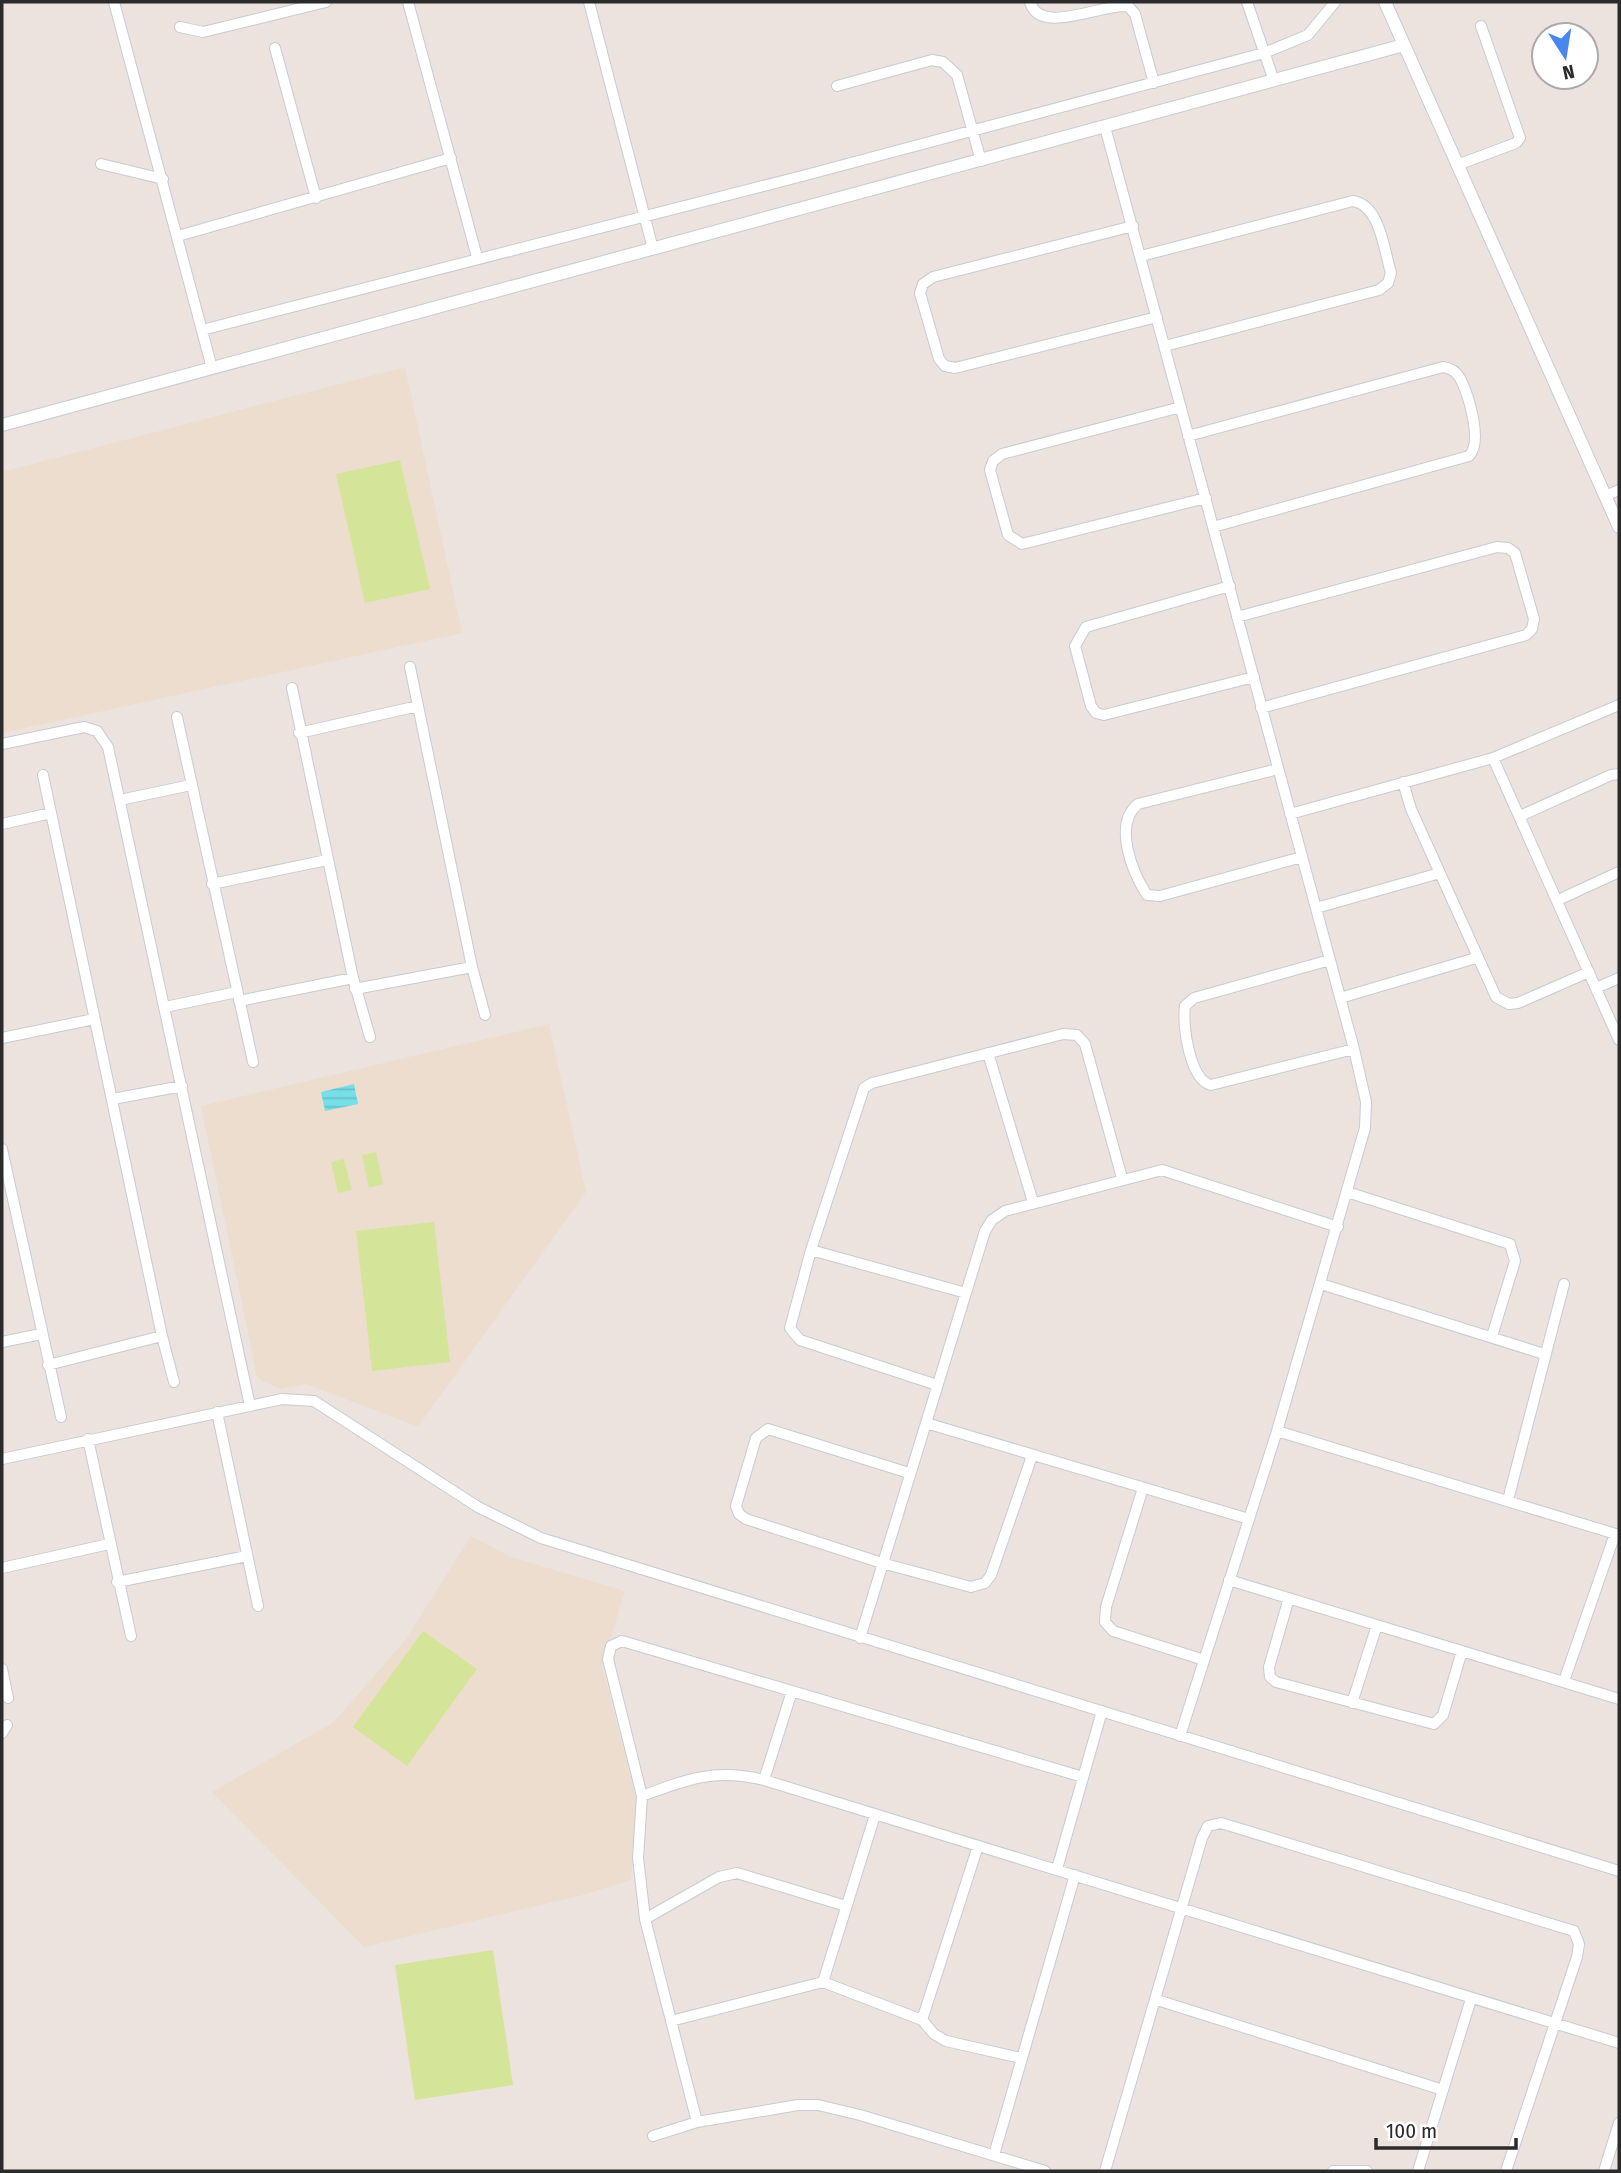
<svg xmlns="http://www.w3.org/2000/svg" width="1621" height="2173" viewBox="0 0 1621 2173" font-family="'Fira Sans Condensed',sans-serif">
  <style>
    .education { fill: #ecddce }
    .pitch { fill: #d4e59a }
    .water { fill: url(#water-rules) }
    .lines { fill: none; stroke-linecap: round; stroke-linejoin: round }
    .minor-casing { stroke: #c6cbd3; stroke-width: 12 }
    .tertiary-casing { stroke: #c6cbd3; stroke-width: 14 }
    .minor { stroke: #fff; stroke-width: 10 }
    .tertiary { stroke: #fff; stroke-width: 12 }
  </style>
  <defs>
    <pattern id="water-rules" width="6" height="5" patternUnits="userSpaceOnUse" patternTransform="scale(1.75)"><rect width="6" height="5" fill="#77dfe7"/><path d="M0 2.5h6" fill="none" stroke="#67c0c6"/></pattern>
  </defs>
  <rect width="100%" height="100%" fill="#ece3de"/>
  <path class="education" d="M405 367 462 633 2 733V472Z
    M549 1024 586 1192 418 1427 307 1384 280 1389 261 1380 257 1376 201 1106Z
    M471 1536 511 1557 625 1591 602 1666 637 1802 631 1880 583 1895 364 1947 212 1792 334 1722 406 1639Z"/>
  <path class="pitch" d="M400 460 430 589 365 603 336 474Z
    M376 1152 383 1184 369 1188 362 1155Z
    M344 1159 352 1190 338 1193 331 1162Z
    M434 1222 450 1362 372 1371 356 1231Z
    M423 1631 477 1669 407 1766 353 1727Z
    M493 1950 513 2085 415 2100 395 1965Z"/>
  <path class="water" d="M354 1084 358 1104 325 1111 321 1092Z"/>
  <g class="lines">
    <g class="minor-casing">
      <path id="minor" d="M114 2 212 368
        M408 2 477 257
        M589 2 653 249
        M1030 2C1040 36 1100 4 1128 6L1135 14 1154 83
        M1247 2 1274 81
        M180 27 203 32 326 2
        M275 48 316 198
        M837 86 932 60 943 62 957 75 981 161
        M1105 127 1354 1049 1366 1102 1365 1128 1277 1431 1180 1736
        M101 164 163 179
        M1457 165 1516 143 1520 138 1481 26
        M1133 226 933 277 923 284 920 293 939 359 945 366 955 368 1157 317
        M178 236 451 158
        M1141 256 1353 201C1380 205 1384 250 1391 273L1388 283 1379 290 1165 346
        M202 330 806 175 1264 53 1308 35 1335 2
        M1181 407 1002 454 993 461 990 470 1008 535 1022 544 1206 498
        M1188 436 1443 367C1450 368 1456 371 1460 378 1469 396 1483 442 1469 456L1213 527
        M1605 496 1619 490
        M1230 586 1086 627 1075 646 1091 706 1096 713 1104 715 1254 677
        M1237 617 1497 547 1508 548 1515 553 1534 619 1532 629 1526 635 1261 708
        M410 667 472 967 485 1015
        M292 688 353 978 370 1037
        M177 717 253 1062
        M299 733 418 706
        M2 744 84 727 97 731 108 747 250 1406
        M1493 758 1619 1040
        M1278 769 1138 804C1113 824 1132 872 1147 895L1160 896 1302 857
        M43 775 162 1336 174 1382
        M1403 782 1411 809 1496 997 1509 1004 1518 1003 1589 972
        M120 800 191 785
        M1290 814 1493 758 1619 705
        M1520 816 1611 775 1619 774
        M2 824 51 813
        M212 884 327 860
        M1558 900 1619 872
        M1316 908 1440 873
        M1330 960 1194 998 1185 1006C1182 1026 1190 1080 1211 1085L1354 1049
        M1596 988 1619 978
        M355 989 472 967
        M1340 998 1476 958
        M239 1001 353 978
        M165 1007 237 992
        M2 1038 94 1019
        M988 1053 1033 1202
        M113 1099 182 1086
        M2 1149 61 1417
        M1347 1192 1510 1244 1515 1261 1492 1336
        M811 1250 966 1293
        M1321 1284 1544 1354
        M2 1342 41 1334
        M48 1365 162 1336
        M937 1385 800 1340 790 1328 811 1250 864 1088 872 1083 1063 1034 1077 1035 1085 1044 1122 1178
        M217 1412 258 1606
        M926 1423 1249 1519
        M1277 1431 1619 1535
        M88 1439 131 1636
        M2 1459 282 1399 314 1401 478 1507 541 1538 1619 1871
        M909 1473 768 1429 756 1438 736 1506 739 1514 746 1519 882 1563 971 1587 985 1583 991 1575 1032 1456
        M1143 1488 1106 1607 1105 1622 1113 1631 1204 1660
        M1508 1500 1564 1284
        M2 1568 109 1544
        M1229 1580 1619 1699
        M117 1582 247 1556
        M1289 1598 1269 1667 1270 1677 1276 1682 1434 1724 1443 1715 1462 1651
        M860 1638 985 1231 992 1220 1005 1211 1162 1170 1338 1227
        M2 1669 8 1698
        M1564 1681 1615 1534
        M1352 1703 1377 1625
        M2 1733 7 1725
        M764 1780 792 1691
        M642 1796 608 1659 611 1646 622 1641 1083 1777
        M1057 1869 1102 1711
        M645 1919 719 1877 737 1873 846 1906
        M823 1982 875 1815
        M1157 2000 1443 2090
        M922 2020 978 1846
        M671 2021 823 1982 922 2020 934 2034 946 2041 1021 2058
        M697 2122 645 1919 638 1858 642 1796C687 1779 716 1768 764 1780L1619 2043
        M653 2136 697 2122 798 2105H818L860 2115 1045 2171
        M994 2155 1075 1875
        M1105 2171 1202 1838 1208 1826 1221 1823 1574 1931 1579 1944 1577 1957 1506 2171
        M1333 2171H1367
        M1418 2171 1471 1999
        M1604 2171 1619 2123"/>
    </g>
    <g class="tertiary-casing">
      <path id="tertiary" d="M1385 2 1619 527
        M2 425 1404 45"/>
    </g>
    <use href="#minor" class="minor"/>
    <use href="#tertiary" class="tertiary"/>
  </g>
  <rect width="1621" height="2173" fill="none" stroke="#2b2b2b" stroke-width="7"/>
  <g transform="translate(1565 56) rotate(168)"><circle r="33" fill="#ffffff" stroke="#aaaaaa" stroke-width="2"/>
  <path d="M0-5L12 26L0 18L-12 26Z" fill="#4887ef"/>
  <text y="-10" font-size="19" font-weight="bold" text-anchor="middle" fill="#2b2b2b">N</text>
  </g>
  <path d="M1376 2138v10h140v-10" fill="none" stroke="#2b2b2b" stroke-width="3.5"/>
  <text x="1386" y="2138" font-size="21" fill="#2b2b2b" stroke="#ffffff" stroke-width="5" paint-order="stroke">100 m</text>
</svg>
